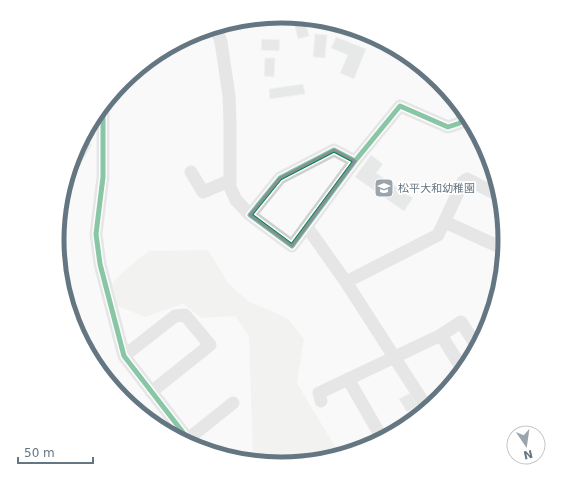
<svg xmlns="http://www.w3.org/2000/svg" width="562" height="481" viewBox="0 0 562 481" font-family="'DejaVu Sans','Noto Sans JP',sans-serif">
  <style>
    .green { fill: #e8ebe6 }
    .building { fill: #d0d2d3; stroke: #e8e8e8 }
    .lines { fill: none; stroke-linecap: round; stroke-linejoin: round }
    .minor { stroke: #cecfd0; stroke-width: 13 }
    .cycleway-casing { stroke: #fff; stroke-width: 8 }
    .cycleway { stroke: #00873e; stroke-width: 5 }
    .marked { fill: none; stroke: #84929c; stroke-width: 3; stroke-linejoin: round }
    .labels { text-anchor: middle; stroke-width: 4; stroke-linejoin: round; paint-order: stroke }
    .poi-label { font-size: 11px; fill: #657683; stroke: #fff; text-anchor: start }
    .rim { fill: none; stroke: #657683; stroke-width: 5 }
  </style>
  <rect width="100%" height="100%" fill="#f9f9f9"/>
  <path class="green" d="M208 250 228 283 248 301 287 318 304 339 297 383 339 453 281 465 253 460 249 336 235 316 202 318 183 304 145 317 117 306 112 283 126 269 149 251Z"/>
  <path class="building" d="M293 19 305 21 309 36 298 39Z
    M243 24 242 30 222 29V28Z
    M315 34 327 35 325 58 313 57Z
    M336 37 366 49 354 79 340 73 348 55 331 48Z
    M262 39 280 40 279 51 261 50Z
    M265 58H275L274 77 264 76Z
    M303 84 305 94 270 99 269 89Z
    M83 140 92 144 80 166 72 161Z
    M371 155 383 164 376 173 413 198 404 211 355 177Z
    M410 393 418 406 407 412 399 399Z"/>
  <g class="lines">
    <path class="minor" d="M216 29 221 42 229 96 230 122V187L236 200 250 215
      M103 110V177L96 234 100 264 124 356 195 448
      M355 161 334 150 280 178 250 215 292 246 355 161 400 106 448 127 460 123 463 117
      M191 172 203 192 229 181
      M445 222 504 249
      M307 227 346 282 427 408
      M346 282 438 235 463 182 467 179 496 194
      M441 335 461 367
      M124 356 175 316 185 315 210 345 151 392
      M348 379 382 438
      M321 401 319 393 441 335 461 322 476 345
      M188 439 233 403"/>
    <g class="cycleway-casing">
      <path id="cycleway" d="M103 110V177L96 234 100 264 124 356 195 448
        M355 161 334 150 280 178 250 215 292 246 355 161 400 106 448 127 460 123 463 117"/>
    </g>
    <use href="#cycleway" class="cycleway"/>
  </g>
  <path d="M0 0H562V481H0ZM334 150 355 161 292 246 250 215 280 178Z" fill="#f9f9f9" fill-opacity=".55" fill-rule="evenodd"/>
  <path class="marked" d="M334 150 355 161 292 246 250 215 280 178Z"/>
  <defs>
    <g id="school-square" transform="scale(1)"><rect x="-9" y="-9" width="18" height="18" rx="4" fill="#99a4ac" stroke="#fff"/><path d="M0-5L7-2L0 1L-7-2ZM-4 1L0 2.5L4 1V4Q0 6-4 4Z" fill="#fff"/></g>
  </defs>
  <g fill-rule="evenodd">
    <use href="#school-square" x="384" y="188"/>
  </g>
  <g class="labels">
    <g class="poi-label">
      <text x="398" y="192">松平大和幼稚園</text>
    </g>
  </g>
  <path d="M0 0H562V481H0ZM64 240a217 217 0 1 1 434 0a217 217 0 1 1-434 0Z" fill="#fff" fill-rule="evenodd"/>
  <path class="rim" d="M64 240a217 217 0 1 1 434 0a217 217 0 1 1-434 0Z"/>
  <g transform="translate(526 445) rotate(167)"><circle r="19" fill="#ffffff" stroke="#c1c8cd"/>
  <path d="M0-3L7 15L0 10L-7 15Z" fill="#99a4ac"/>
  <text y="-6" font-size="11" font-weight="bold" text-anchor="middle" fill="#657683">N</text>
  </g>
  <path d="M18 457v6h75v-6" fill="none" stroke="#657683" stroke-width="2"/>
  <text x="24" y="457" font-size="12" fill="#657683" stroke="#ffffff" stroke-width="3" paint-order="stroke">50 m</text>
</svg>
